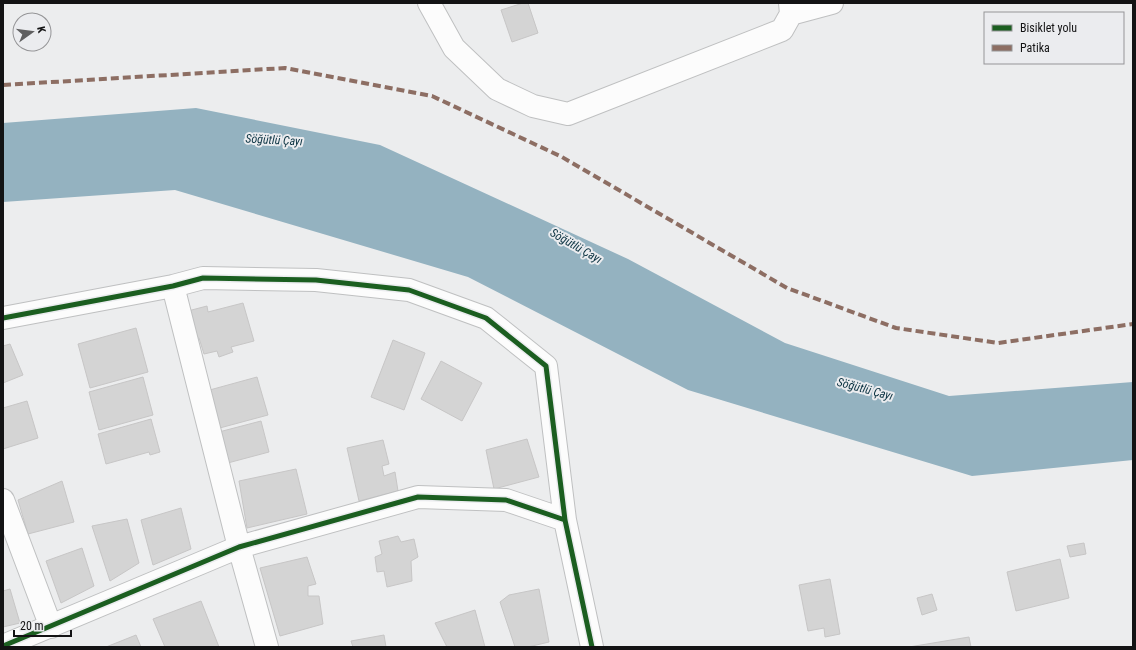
<svg xmlns="http://www.w3.org/2000/svg" width="1136" height="650" viewBox="0 0 1136 650" font-family="'Roboto Condensed',sans-serif">
  <style>
    .water { fill: #94b2c0 }
    .building { fill: #d4d4d4; stroke: #c7c6c6 }
    .lines { fill: none; stroke-linecap: round; stroke-linejoin: round }
    .minor-casing { stroke: #bfc0c1; stroke-width: 24 }
    .minor { stroke: #fcfcfc; stroke-width: 22 }
    .quiet { stroke: #8d6e63; stroke-width: 4; stroke-dasharray: 8 4; stroke-linecap: butt }
    .cycleway-casing { stroke: #ebecef; stroke-width: 8 }
    .cycleway { stroke: #1b5e20; stroke-width: 5 }
    .labels { text-anchor: middle; stroke-width: 4; stroke-linejoin: round; paint-order: stroke }
    .water-label { font-size: 12px; font-style: italic; fill: #0a3241; stroke: #ebecef }
  </style>
  <rect width="100%" height="100%" fill="#ecedee"/>
  <path class="water" d="M196 108 380 145 628 259 785 343 949 396 1133 382V460L972 476 688 390 468 277 175 190 3 202V123Z"/>
  <path class="building" d="M523 3H528L538 33 512 42 501 10Z
    M243 303 254 341 231 347 233 352 219 357 217 351 204 354 199 338 192 340 184 312 207 306 208 312Z
    M136 328 148 372 90 388 78 344Z
    M393 340 425 353 404 410 371 397Z
    M10 344 23 375 3 383V346Z
    M441 361 482 383 462 421 421 399Z
    M143 377 153 415 99 430 89 392Z
    M257 377 268 415 216 429 206 391Z
    M27 401 38 438 3 449V408Z
    M151 419 160 452 150 455 149 452 106 464 98 434Z
    M261 421 269 452 224 464 215 433Z
    M527 439 539 477 494 489 486 450Z
    M383 440 389 464 382 466 384 476 395 472 398 491 359 501 347 448Z
    M296 469 307 514 247 528 239 481Z
    M62 481 74 522 28 534 18 500Z
    M181 508 191 549 153 565 141 520Z
    M127 519 139 563 110 581 92 526Z
    M398 536 401 542 414 539 418 557 411 561 412 581 387 587 384 571 377 572 375 557 382 554 379 541Z
    M1084 543 1086 554 1070 557 1067 546Z
    M82 548 94 586 61 603 46 561Z
    M307 557 316 584 308 586V596H319L323 624 280 636 260 568Z
    M1060 559 1069 598 1016 611 1007 572Z
    M830 579 840 634 825 637 824 628 808 631 799 585Z
    M10 589 20 623 3 627V591Z
    M539 589 549 642 528 647H515L500 602 509 595Z
    M932 594 937 610 922 615 917 598Z
    M201 601 219 647H165L153 619Z
    M475 610 485 647H447L435 623Z
    M136 635 141 647H106Z
    M384 635 386 647H353L351 641Z
    M969 637 971 647H909Z"/>
  <g class="lines">
    <g class="minor-casing">
      <path id="minor" d="M429 3 454 48 497 89 533 106 568 114 782 30 791 14 790 3
        M791 14 832 3
        M173 286 239 547 267 647
        M3 318 173 286 203 278 316 280 409 290 486 318 546 366 565 520 592 647
        M3 500 51 627
        M3 646 239 547 418 497 506 500 565 520"/>
    </g>
    <use href="#minor" class="minor"/>
    <path class="quiet" d="M3 85 285 68 432 96 562 157 787 288 896 328 998 343 1133 324"/>
    <g class="cycleway-casing">
      <path id="cycleway" d="M3 318 173 286 203 278 316 280 409 290 486 318 546 366 565 520 592 647
        M3 646 239 547 418 497 506 500 565 520"/>
    </g>
    <use href="#cycleway" class="cycleway"/>
  </g>
  <g class="labels">
    <g class="water-label">
      <text transform="translate(274 140) rotate(3)" y="4">Söğütlü Çayı</text>
      <text transform="translate(576 246) rotate(30)" y="4">Söğütlü Çayı</text>
      <text transform="translate(865 389) rotate(15)" y="4">Söğütlü Çayı</text>
    </g>
  </g>
  <rect width="1136" height="650" fill="none" stroke="#131314" stroke-width="8"/>
  <rect x="984" y="12" width="140" height="52" fill="#ebecef" stroke="#959597"/>
  <rect x="992" y="25" width="20" height="6" fill="#1b5e20" stroke="#959597"/>
  <text x="1020" y="32" font-size="12" fill="#131314">Bisiklet yolu</text>
  <rect x="992" y="45" width="20" height="6" fill="#8d6e63" stroke="#959597"/>
  <text x="1020" y="52" font-size="12" fill="#131314">Patika</text>
  <g transform="translate(32 32) rotate(76)"><circle r="19" fill="#ebecef" stroke="#959597"/>
  <path d="M0-3L7 15L0 10L-7 15Z" fill="#5f5f60"/>
  <text y="-6" font-size="11" font-weight="bold" text-anchor="middle" fill="#131314">K</text>
  </g>
  <path d="M14 630v6h57v-6" fill="none" stroke="#131314" stroke-width="2"/>
  <text x="20" y="630" font-size="12" fill="#131314" stroke="#ebecef" stroke-width="3" paint-order="stroke">20 m</text>
</svg>
